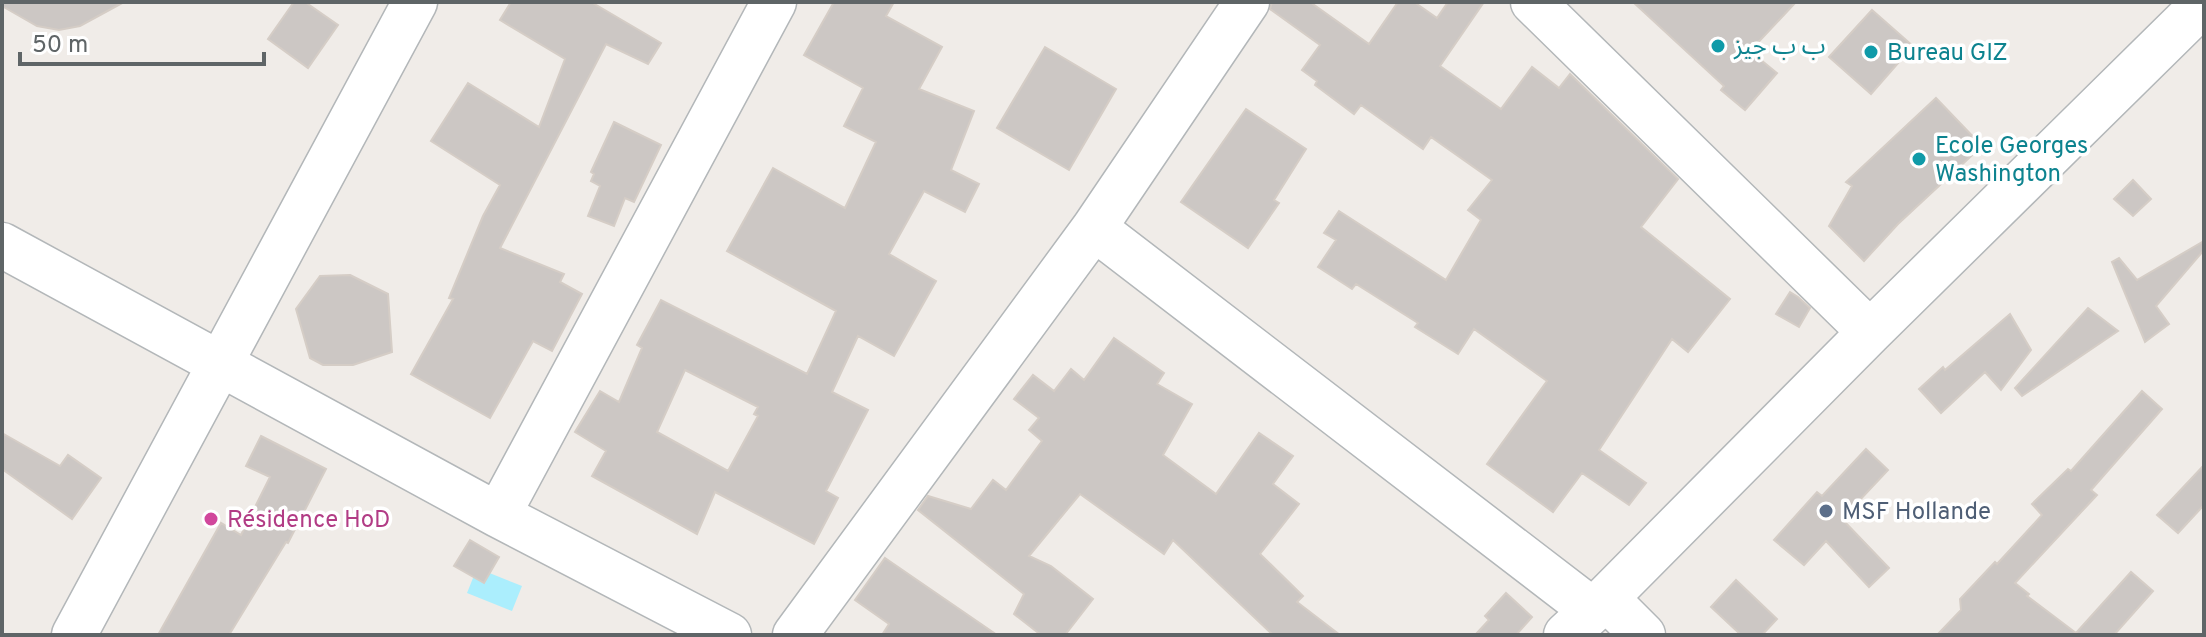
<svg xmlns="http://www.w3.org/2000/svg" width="2206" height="637" viewBox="0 0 2206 637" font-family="Overpass,'Noto Sans Arabic',sans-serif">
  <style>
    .water { fill: #abeefd }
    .building { fill: #ccc7c4; stroke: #d5cdc6; stroke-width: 2; fill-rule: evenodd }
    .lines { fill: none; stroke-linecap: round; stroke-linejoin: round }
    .minor-casing { stroke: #b3b7b9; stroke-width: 47 }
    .minor { stroke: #fff; stroke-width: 44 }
    .culture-dot { fill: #0f9aa8; stroke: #fff; stroke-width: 3 }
    .service-dot { fill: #5c6f8a; stroke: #fff; stroke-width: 3 }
    .hotel-dot { fill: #d1479c; stroke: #fff; stroke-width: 3 }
    .labels { text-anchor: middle; stroke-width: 7; stroke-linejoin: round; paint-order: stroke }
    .culture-label { font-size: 24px; fill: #0d838f; stroke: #fff; text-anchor: start }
    .service-label { font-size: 24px; fill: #4e5e75; stroke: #fff; text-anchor: start }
    .hotel-label { font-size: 24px; fill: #b23c85; stroke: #fff; text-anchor: start }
  </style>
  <rect width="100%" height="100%" fill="#f0ece8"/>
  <path class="water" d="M477 568 522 586 512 611 467 593Z"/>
  <path class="building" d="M2 2H124L80 26 59 30 37 26 2 6Z
    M294 2H305L338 25 308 68 268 39Z
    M511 2H591L661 43 648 64 606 44 500 248 564 274 560 282 582 294 552 351 533 341 490 418 411 374 453 299 449 298 483 216 500 185 431 141 468 83 539 127 565 59 500 20Z
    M834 2H894L886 16 942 47 919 89 974 111 951 170 979 184 965 212 924 191 889 254 936 281 894 356 858 336 832 392 868 410 826 491 838 498 814 544 715 492 697 534 592 476 606 451 575 432 600 391 619 402 642 348 637 345 661 300 807 374 836 311 727 251 773 168 845 208 876 142 844 126 863 88 804 55ZM685 370 758 407 754 414 758 416 728 471 657 432Z
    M1272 2H1310L1369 44 1398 2H1414L1437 18 1448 2H1484L1440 66 1501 109 1532 67 1559 88 1570 74 1678 179 1641 227 1730 299 1688 352 1672 339 1599 450 1646 483 1629 505 1582 473 1553 512 1487 464 1547 381 1474 329 1458 354 1415 327 1418 323 1356 284 1352 289 1318 267 1336 240 1324 233 1339 211 1446 280 1481 220 1468 210 1492 180 1431 137 1423 149 1361 105 1354 114 1315 85 1317 81 1302 70 1320 45 1270 9Z
    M1633 2H1796L1750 51 1777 73 1745 110 1721 90 1724 86Z
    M1872 10 1913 46 1871 94 1829 57Z
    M1045 47 1116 89 1069 170 997 128Z
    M1936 98 1982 146 1898 224 1864 261 1829 226 1852 186 1846 182Z
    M1246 109 1306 149 1274 200 1279 203 1248 248 1181 202Z
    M614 122 661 145 634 202 625 198 614 226 588 216 600 186 591 181 594 174 591 172Z
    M2133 180 2151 199 2133 216 2114 199Z
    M2204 241V250L2156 306 2169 324 2145 342 2112 262 2119 258 2137 280Z
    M350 275 388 294 392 352 353 365H323L310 358 296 309 320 276Z
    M1790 292 1798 297 1810 308 1799 327 1776 314Z
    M2088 308 2118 331 2022 396 2015 388Z
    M2010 314 2031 350 2001 390 1985 372 1941 413 1919 389 1943 367 1945 370Z
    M1114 338 1164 373 1157 384 1192 404 1163 455 1216 494 1259 433 1293 456 1273 484 1299 504 1260 554 1303 596 1297 602 1340 635H1273L1173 540 1164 554 1080 494 1029 556 1051 566 1093 599 1065 635H1041L1014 614 1024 594 918 510 928 496 971 509 993 480 1006 490 1042 441 1029 430 1039 418 1014 399 1033 375 1054 391 1071 369 1084 380Z
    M2142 391 2162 409 2091 490 2097 495 2015 583 2029 594 2027 596 2076 633 2131 572 2153 591 2114 635H1937L1961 610 1960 599 1995 562 1997 564 2042 515 2032 504 2068 469 2071 471Z
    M2 433 60 466 68 455 101 478 72 519 2 469Z
    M261 436 326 469 288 543 286 542 229 635H158L221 523 241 535 270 477 246 466Z
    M1866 449 1888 470 1842 519 1889 568 1869 587 1826 541 1804 565 1774 540 1817 492 1822 496Z
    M2204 465V505L2178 533 2157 515Z
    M470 540 499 557 484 583 454 566Z
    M885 558 997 635H882L889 624 855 600Z
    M1736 580 1777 619 1762 635H1741L1711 607Z
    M1506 593 1532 617 1516 635H1475L1489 620 1485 616Z"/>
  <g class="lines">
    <g class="minor-casing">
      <path id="minor" d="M1533 2 1870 332
        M1094 228 1592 610
        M2 245 498 515 729 635
        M498 515 774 2
        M1606 598 1643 635
        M74 635 415 2
        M795 635 1094 228 1247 2
        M1566 635 1606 598 1870 332 2204 3"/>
    </g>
    <use href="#minor" class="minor"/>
  </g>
  <g class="culture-dot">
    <circle cx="1718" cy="46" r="8"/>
    <circle cx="1871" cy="52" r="8"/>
    <circle cx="1919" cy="159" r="8"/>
  </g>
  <circle class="service-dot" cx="1826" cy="511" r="8"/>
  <circle class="hotel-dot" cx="211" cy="519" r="8"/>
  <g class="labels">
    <g class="culture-label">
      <text x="1734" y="54">ب ب جيز</text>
      <text x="1887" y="60">Bureau GIZ</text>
      <text x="1935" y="153">Ecole Georges<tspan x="1935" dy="28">Washington</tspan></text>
    </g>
    <g class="service-label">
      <text x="1842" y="519">MSF Hollande</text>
    </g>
    <g class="hotel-label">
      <text x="227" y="527">Résidence HoD</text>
    </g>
  </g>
  <rect width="2206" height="637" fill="none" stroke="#5f6567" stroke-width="8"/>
  <path d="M20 52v12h244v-12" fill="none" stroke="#5f6567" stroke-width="4"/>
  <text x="32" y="52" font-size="24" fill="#5f6567" stroke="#ffffff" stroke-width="6" paint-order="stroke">50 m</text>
</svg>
